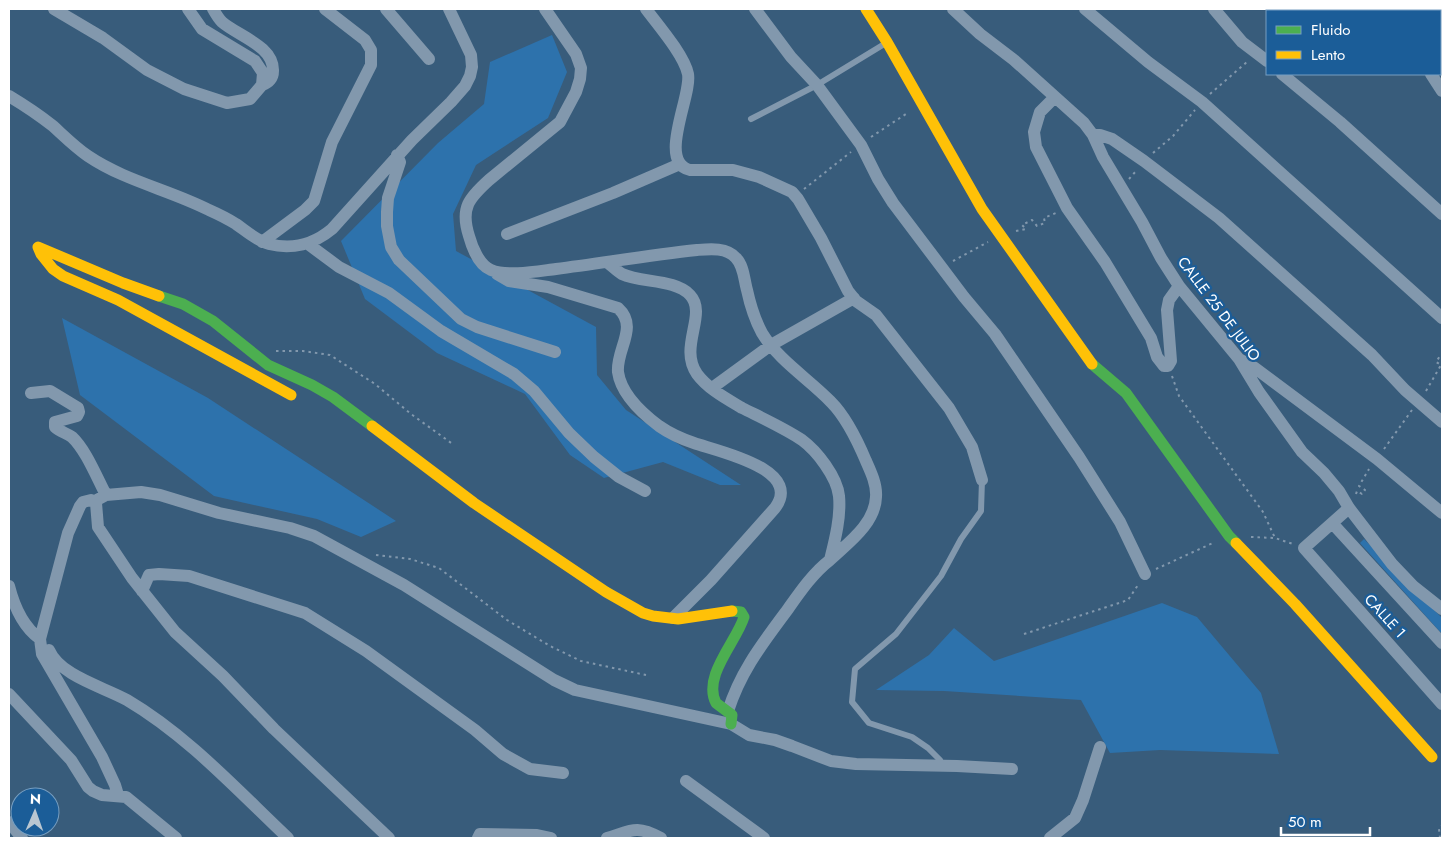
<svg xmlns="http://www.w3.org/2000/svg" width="1451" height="847" viewBox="0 0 1451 847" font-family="Jost,sans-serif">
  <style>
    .green { fill: #2d72ac }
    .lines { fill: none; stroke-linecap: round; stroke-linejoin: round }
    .path { stroke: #8298ad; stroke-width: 2; stroke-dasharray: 2.5 4; stroke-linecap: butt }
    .lane { stroke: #8298ad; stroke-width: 6 }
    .street { stroke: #8298ad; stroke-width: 12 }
    .fast { stroke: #4caf50; stroke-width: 11 }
    .slow { stroke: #ffc107; stroke-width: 11 }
    .labels { text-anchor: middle; stroke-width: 4.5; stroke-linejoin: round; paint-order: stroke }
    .street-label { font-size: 15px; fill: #fff; stroke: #1b5d98 }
  </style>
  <rect width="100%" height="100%" fill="#385c7b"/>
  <path class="green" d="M552 35 567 72 548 118 476 165 453 214 456 251 596 327 597 375 626 410 741 485H720L663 462 604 478 570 455 525 394 437 353 365 299 341 241 438 143 484 104 490 62Z
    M62 318 208 398 396 521 361 537 317 519 214 496 80 395Z
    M1364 539 1442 618V634L1360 543Z
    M1162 603 1197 617 1261 693 1279 754 1160 750 1110 753 1081 700 944 691 876 690 929 655 954 628 994 661Z"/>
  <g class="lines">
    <path class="path" d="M1210 94 1248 61
      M871 137 909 112
      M1153 153 1173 136 1195 110
      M1129 179 1136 171
      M804 189 851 152
      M1016 231 1026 229 1022 225 1032 220 1037 226 1045 223 1044 218 1056 213
      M953 261 988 242
      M276 351H303L330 355 375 384 411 414 454 445
      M1172 376 1179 396 1263 512 1275 538
      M1426 391 1441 365 1436 362 1440 356 1442 357
      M1384 449 1412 410
      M1356 494 1357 491 1362 494 1365 490 1359 486 1369 469
      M1251 537 1275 538 1293 544
      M376 555 410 559 439 568 507 620 550 646 581 661 646 675
      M1156 569 1215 542
      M1024 634 1128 600 1138 585
      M1440 838 1439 829 1442 825"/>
    <path class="lane" d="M751 119 817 85 886 43
      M943 766 940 760 928 748 912 737 869 723 852 702 855 669 896 634 941 576 961 539 981 511 982 480"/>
    <path class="street" d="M54 9 103 38 147 70 184 89 227 103 250 99 262 85 263 73 255 61 202 29 188 9
      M213 9C216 14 218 18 222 22 238 36 274 46 273 71 273 78 269 83 262 85
      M386 9 429 59
      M545 9 576 54 581 68 580 79 576 92 560 122 489 180C469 198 460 208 469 236 472 247 479 265 491 270 507 277 539 271 556 269 603 263 650 255 697 250 709 249 727 247 736 258 744 266 744 280 747 290 750 304 755 320 762 333 779 361 809 379 831 402 846 417 858 442 866 461 871 472 877 485 876 497 875 524 848 543 830 560
      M646 9C658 25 684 55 688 74 692 96 657 162 690 170H733L759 177 792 192 798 199 821 238 848 291 856 301 876 315 949 408 972 447 982 480
      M755 9 791 57 817 85 861 145 878 179 893 203 964 297 995 334 1079 457 1120 522 1145 574
      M953 9 980 34 1014 60 1084 123 1093 135 1103 157 1142 222 1161 258 1179 286 1239 359 1259 392 1302 452 1324 473 1339 491 1349 508 1392 564 1413 586 1442 609
      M1085 9 1148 62 1202 102 1442 318
      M1214 9 1242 42 1267 61
      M1384 9 1386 11
      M1282 74 1340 122 1442 214
      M1431 74 1442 91
      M9 96C24 105 39 115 53 126 64 136 75 147 88 156 125 181 170 190 209 210 218 214 228 219 236 224 246 231 257 241 269 244 292 250 314 244 332 229L412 140 451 102 465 86 470 76 472 67 471 55 449 9
      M1055 97 1040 112 1034 132 1036 147 1067 208 1105 262 1151 338 1157 357 1164 366H1168L1171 361 1167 310 1169 300 1179 286
      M1093 135H1100L1112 139 1144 161 1219 218 1372 355 1405 390 1442 422
      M397 155 400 162 388 198 387 212V226L391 247 399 260 461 319 477 327 555 352
      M507 234 613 193 680 164
      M262 242 305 210 314 201 332 142 371 65V50L365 40 325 9
      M308 244 339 267 389 293 441 331 514 374 534 391 569 433 594 457 619 477 645 491
      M607 262C612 266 617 271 622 274 641 283 675 279 690 295 708 314 678 347 697 374 708 389 727 399 742 408 762 418 784 428 802 440 817 451 837 477 839 496 841 517 835 540 830 560 813 573 800 592 788 609 763 643 741 670 728 711
      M497 274 509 281 548 287 618 308C639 327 616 349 618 372 621 394 643 414 659 426 669 433 682 439 694 443 717 451 804 469 775 508L711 580 673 618
      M1239 359 1255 368 1377 459 1442 513
      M712 388 771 345 854 298
      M31 393 50 391 78 408 79 412 77 416 55 422V427C60 432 67 433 72 437 86 450 97 478 106 495
      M95 501 106 495 141 492 160 495 219 513 290 528 314 536 404 585 554 680 575 690 731 724 749 735 775 740 792 746 831 761 856 764 957 766 1012 769
      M1349 508 1304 548 1442 704
      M1333 524 1442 643
      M9 586C14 606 22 626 40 639
      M142 591 149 575 159 574 189 576 305 613 366 651 475 730 503 754 530 769 563 773
      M49 650C60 676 104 687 127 700 188 736 237 790 288 838
      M9 694 71 760 88 787 93 791 102 795 126 797 176 838
      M686 781 764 838
      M118 795 115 785 102 757 42 654 40 639 68 533 80 506 83 502 91 500 96 503 98 527 132 578 175 632 223 676 274 729 389 838
      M9 822 22 838
      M478 838 480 834 537 835 551 838
      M607 838C631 831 635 824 661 838
      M1050 838 1075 818 1083 800 1100 747"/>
    <path class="fast" d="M159 296 183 304 213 321 268 365 312 385 333 397 372 426
      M1092 364 1126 393 1229 536 1236 543
      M731 724 732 715 716 703C702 676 737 641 744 617L741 612 732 611"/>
    <path class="slow" d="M866 9 887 42 982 209 1092 364
      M159 296 123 283 38 247 41 254 53 269 63 276 118 300 291 395
      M372 426 474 503 606 592 643 613 653 616 678 619 732 611
      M1236 543 1295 604 1432 757"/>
  </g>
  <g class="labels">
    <g class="street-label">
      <text transform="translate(1219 309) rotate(53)" y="5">CALLE 25 DE JULIO</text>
      <text transform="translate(1385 616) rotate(48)" y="5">CALLE 1</text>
    </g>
  </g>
  <rect width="1451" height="847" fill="none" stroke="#ffffff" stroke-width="20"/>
  <rect x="1266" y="10" width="175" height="65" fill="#1b5d98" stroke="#769ec1"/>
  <rect x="1276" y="26" width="25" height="8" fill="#4caf50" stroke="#769ec1"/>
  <text x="1311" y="35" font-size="15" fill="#ffffff">Fluido</text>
  <rect x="1276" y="51" width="25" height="8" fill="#ffc107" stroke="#769ec1"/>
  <text x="1311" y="60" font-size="15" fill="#ffffff">Lento</text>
  <g transform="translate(35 812) rotate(2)"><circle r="24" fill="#1b5d98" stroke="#769ec1"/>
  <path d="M0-4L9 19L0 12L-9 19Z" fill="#b9c6d1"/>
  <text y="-8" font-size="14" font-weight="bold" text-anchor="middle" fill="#ffffff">N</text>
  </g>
  <path d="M1281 827v8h89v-8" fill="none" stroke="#ffffff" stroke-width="2.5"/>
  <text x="1288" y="827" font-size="15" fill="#ffffff" stroke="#1b5d98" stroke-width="4" paint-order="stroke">50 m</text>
</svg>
